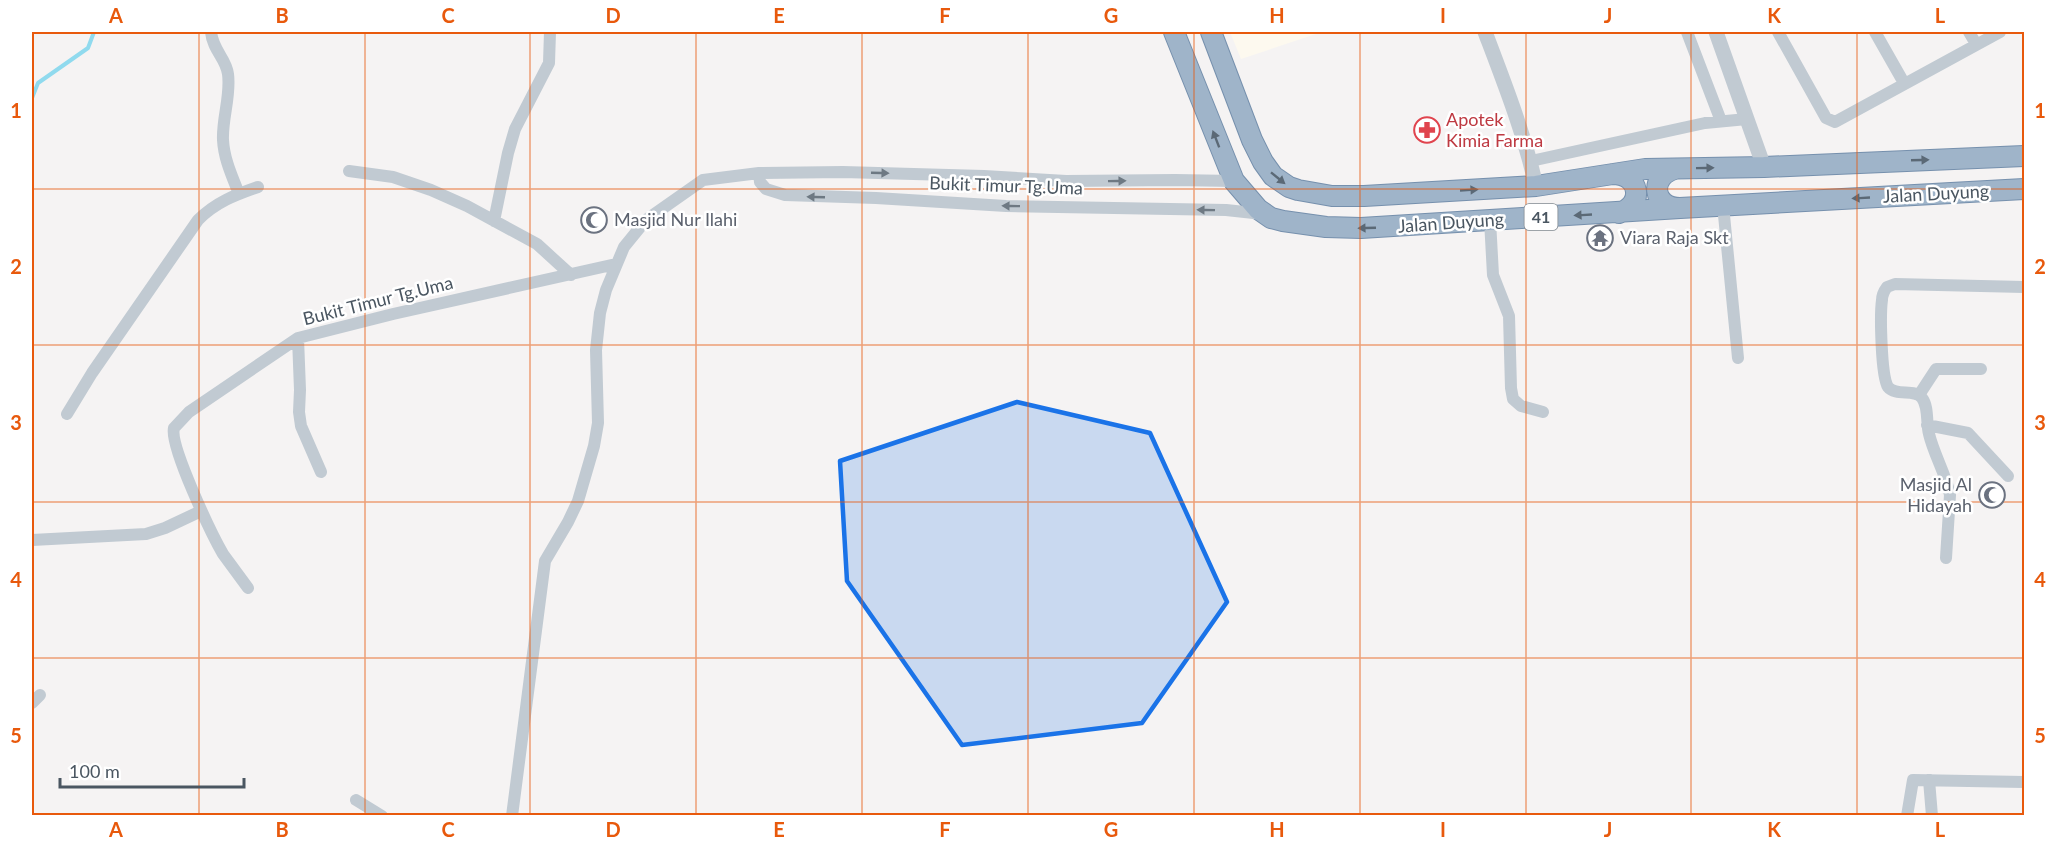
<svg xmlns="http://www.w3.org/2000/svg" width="2056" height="847" viewBox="0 0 2056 847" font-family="Lato,sans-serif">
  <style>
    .commercial { fill: #fdf9ef }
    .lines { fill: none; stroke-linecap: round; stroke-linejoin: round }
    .stream { stroke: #90daee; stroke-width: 4 }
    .trunk-casing { stroke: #7690ad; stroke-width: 22 }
    .minor { stroke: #c1cad2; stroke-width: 12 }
    .tertiary { stroke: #c1cad2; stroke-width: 15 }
    .trunk { stroke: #9fb4c9; stroke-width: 20 }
    .oneway { fill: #5b6976 }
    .oneway2 { fill: #6e7983 }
    .marked { fill: #1a73e8; fill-opacity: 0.2; stroke: #1a73e8; stroke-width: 4.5; stroke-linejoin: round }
    .grid { fill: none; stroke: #e8590c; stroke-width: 1.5; stroke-opacity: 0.55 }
    .labels { text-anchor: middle; stroke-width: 5; stroke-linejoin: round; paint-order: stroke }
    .shield { fill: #fff; stroke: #808990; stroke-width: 1.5 }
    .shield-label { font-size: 16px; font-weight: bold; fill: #4a5661 }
    .health-label { font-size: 18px; fill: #be3a42; stroke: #fff; text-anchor: start }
    .street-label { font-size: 18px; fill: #4a5661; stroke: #fff }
    .worship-label { font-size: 18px; fill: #5b616d; stroke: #fff; text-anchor: start }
    .neatline { fill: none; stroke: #e8590c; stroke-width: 2 }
    .grid-label { font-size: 20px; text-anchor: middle; font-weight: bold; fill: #e8590c }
  </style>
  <rect width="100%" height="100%" fill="#f5f3f3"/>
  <path class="commercial" d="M1230 32H1322L1241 59Z"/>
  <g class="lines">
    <path class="stream" d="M32 98 38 83 88 48 94 32"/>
    <g class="trunk-casing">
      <path id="trunk" d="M1174 32 1234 181 1258 209 1271 218 1283 221 1326 227 1361 228 1680 208 2024 189
        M1211 32 1252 140 1263 162 1273 176 1289 187 1298 190 1332 196H1364L1536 186 1645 169 1764 167 2024 156
        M1675 169C1649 176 1652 208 1680 208
        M1613 174C1640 174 1645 205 1619 213"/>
    </g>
    <path class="minor" d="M211 32C213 51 226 58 228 74 231 96 222 118 223 140 224 159 232 176 239 194
      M1687 32 1721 121
      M1778 32 1826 118 1835 122 2000 32
      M1875 32 1904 83
      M1969 32 1976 44
      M1531 161 1705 123 1747 119
      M349 171 393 177 431 190 467 206 537 244 571 275
      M759 173 760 182 766 189 785 195 876 198 1006 206 1226 210 1263 214
      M1723 205 1738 358
      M1490 220 1493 275 1509 316 1511 388 1513 399 1521 406 1543 412
      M494 221 508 153 515 129 549 63 550 32
      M298 338 300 390 299 412 301 426 321 472
      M1919 395 1936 369H1981
      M67 414 92 373 198 220C216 202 235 195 258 187
      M1927 425 1968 433 2008 476
      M32 540 146 534 165 528 201 511
      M1946 558 1950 495C1946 474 1934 455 1929 434 1926 423 1929 407 1922 398 1915 388 1896 397 1888 387 1881 376 1880 314 1882 300 1882 295 1884 291 1887 287L1895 284 2024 287
      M248 588C240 577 231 565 223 554 212 535 169 445 174 428L189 412 298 338 393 314 616 264
      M32 703 40 695
      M1929 780 1932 816
      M356 800 382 816
      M512 816 545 561 568 522 578 501 594 446 598 423 596 350 600 313 606 290 624 247 646 220 703 180 759 173 843 172 984 176 1066 181 1175 180 1234 181
      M1907 816 1913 780 2024 782"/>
    <path class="tertiary" d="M1485 32C1504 82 1524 133 1536 186
      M1716 32 1764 167"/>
    <use href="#trunk" class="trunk"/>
  </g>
  <defs><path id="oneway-solid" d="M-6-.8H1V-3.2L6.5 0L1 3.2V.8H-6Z" transform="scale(1.5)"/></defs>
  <g class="oneway">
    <use href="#oneway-solid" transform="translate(1216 139) rotate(-111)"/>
    <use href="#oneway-solid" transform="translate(1920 160) rotate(-2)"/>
    <use href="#oneway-solid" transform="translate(1705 168) rotate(-1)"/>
    <use href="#oneway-solid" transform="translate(1278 178) rotate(39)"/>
    <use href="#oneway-solid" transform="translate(1469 190) rotate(-3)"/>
    <use href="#oneway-solid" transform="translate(1861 198) rotate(177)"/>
    <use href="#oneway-solid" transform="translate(1583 215) rotate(177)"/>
    <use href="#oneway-solid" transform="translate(1367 228) rotate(178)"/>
  </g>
  <g class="oneway2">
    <use href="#oneway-solid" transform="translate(880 173) rotate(2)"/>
    <use href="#oneway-solid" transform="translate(1117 181) rotate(-1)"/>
    <use href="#oneway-solid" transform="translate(816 197) rotate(-178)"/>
    <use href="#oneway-solid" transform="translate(1011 206) rotate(-179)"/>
    <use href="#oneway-solid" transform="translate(1206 210) rotate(-179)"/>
  </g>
  <path class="marked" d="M1017 402 1150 433 1227 602 1142 723 962 745 847 581 840 461Z"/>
  <path class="grid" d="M199 32V816M365 32V816M530 32V816M696 32V816M862 32V816M1028 32V816M1194 32V816M1360 32V816M1526 32V816M1691 32V816M1857 32V816M32 189H2024M32 345H2024M32 502H2024M32 658H2024"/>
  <defs>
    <g id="pharmacy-ring" transform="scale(1.35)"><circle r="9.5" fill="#fff" stroke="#e0444e" stroke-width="1.5"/><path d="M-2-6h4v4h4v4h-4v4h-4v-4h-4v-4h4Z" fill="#e0444e"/></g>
    <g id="mosque-ring" transform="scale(1.35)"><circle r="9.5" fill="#fff" stroke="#6b7280" stroke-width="1.5"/><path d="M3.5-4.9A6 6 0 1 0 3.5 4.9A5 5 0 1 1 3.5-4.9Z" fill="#6b7280"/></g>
    <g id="temple-ring" transform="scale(1.35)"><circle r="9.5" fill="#fff" stroke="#6b7280" stroke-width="1.5"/><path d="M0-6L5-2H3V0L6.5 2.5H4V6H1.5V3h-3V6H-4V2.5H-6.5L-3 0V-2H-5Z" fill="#6b7280"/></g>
  </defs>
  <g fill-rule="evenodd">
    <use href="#pharmacy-ring" x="1427" y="130"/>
    <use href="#mosque-ring" x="594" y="220"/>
    <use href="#temple-ring" x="1600" y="238"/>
    <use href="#mosque-ring" x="1992" y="495"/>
  </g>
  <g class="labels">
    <rect class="shield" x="1524.5" y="204" width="33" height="26" rx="4.5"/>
    <g class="shield-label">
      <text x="1541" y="223">41</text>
    </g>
    <g class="health-label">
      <text x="1446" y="126">Apotek<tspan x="1446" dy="21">Kimia Farma</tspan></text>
    </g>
    <g class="street-label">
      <text transform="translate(1006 186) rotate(2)" y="6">Bukit Timur Tg.Uma</text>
      <text transform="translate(1936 194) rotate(-3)" y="6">Jalan Duyung</text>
      <text transform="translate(1451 223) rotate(-4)" y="6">Jalan Duyung</text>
      <text transform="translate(378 301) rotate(-14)" y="6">Bukit Timur Tg.Uma</text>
    </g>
    <g class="worship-label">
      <text x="614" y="226">Masjid Nur Ilahi</text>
      <text x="1620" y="244">Viara Raja Skt</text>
      <text x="1972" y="491" text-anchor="end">Masjid Al<tspan x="1972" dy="21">Hidayah</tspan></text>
    </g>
  </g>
  <rect width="2056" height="847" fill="none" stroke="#ffffff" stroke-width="66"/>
  <path d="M60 778v9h184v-9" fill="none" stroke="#4a5661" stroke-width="3"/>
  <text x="69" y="778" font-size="18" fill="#4a5661" stroke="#ffffff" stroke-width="4.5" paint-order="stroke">100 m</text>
  <rect x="33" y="33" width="1990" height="781" class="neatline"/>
  <g class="grid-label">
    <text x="116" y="23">A</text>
    <text x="282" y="23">B</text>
    <text x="448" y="23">C</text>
    <text x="613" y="23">D</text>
    <text x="779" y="23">E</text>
    <text x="945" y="23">F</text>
    <text x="1111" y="23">G</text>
    <text x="1277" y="23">H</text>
    <text x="1443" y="23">I</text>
    <text x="1608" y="23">J</text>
    <text x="1774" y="23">K</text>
    <text x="1940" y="23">L</text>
    <text x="16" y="118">1</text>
    <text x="2040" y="118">1</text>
    <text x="16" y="274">2</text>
    <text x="2040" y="274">2</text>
    <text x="16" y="430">3</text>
    <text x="2040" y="430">3</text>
    <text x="16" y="587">4</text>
    <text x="2040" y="587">4</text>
    <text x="16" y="743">5</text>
    <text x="2040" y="743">5</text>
    <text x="116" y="837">A</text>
    <text x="282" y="837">B</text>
    <text x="448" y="837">C</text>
    <text x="613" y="837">D</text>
    <text x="779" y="837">E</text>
    <text x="945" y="837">F</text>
    <text x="1111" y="837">G</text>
    <text x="1277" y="837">H</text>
    <text x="1443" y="837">I</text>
    <text x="1608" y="837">J</text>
    <text x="1774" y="837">K</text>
    <text x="1940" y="837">L</text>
  </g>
</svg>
